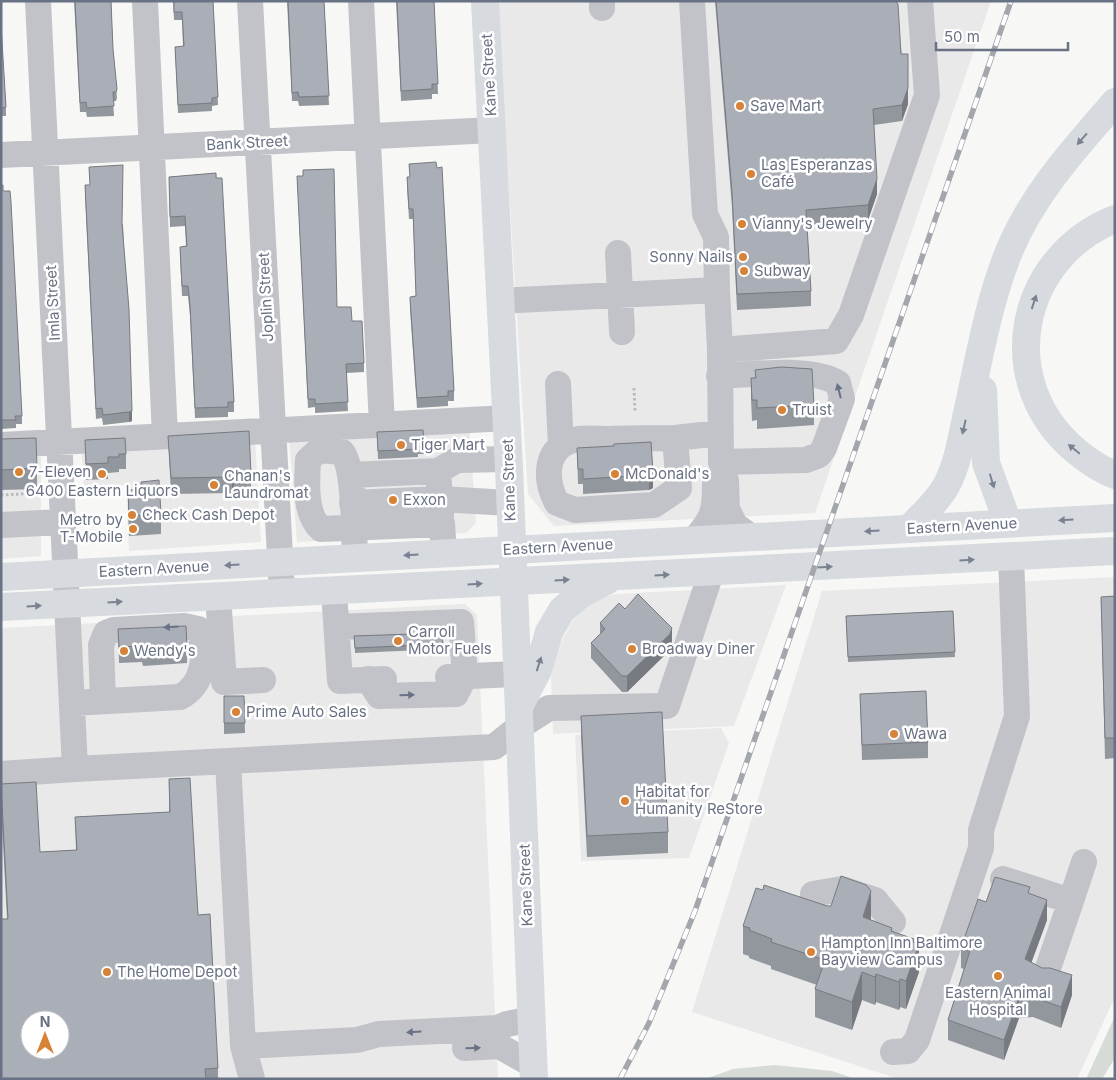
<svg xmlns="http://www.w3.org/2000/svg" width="1116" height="1080" viewBox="0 0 1116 1080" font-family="Inter,sans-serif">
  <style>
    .built { fill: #e8e9e8; fill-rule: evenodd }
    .green { fill: #d6dcd5 }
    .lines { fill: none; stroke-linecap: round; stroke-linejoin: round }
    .path { stroke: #b9bbbe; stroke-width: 3; stroke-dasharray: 2.5 2.5; stroke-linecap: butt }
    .minor { stroke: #c1c3c8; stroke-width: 26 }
    .major { stroke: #d7dade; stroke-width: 28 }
    .highway { stroke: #d7dade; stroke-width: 28 }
    .rail-casing { stroke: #a3a6ad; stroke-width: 5.5 }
    .rail { stroke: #fff; stroke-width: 4; stroke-dasharray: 11; stroke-linecap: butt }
    .wall { fill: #92969d }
    .shaded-wall { fill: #777a80 }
    .building { fill: #aaaeb7; stroke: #777a80; fill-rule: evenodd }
    .oneway { fill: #7a8292 }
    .oneway2 { fill: #697284 }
    .poi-dot { fill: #d68237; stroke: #fff; stroke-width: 2 }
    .labels { text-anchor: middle; stroke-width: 5; stroke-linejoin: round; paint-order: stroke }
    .street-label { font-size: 15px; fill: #697284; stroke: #fff }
    .poi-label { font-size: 15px; fill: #697284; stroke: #fff; text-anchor: start }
  </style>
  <rect width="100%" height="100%" fill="#f7f8f5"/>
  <path class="built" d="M497 1H991L815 513 554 526 528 494Z
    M469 424 476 523 466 533 297 542 289 435Z
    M41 435V556L1 559V437Z
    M255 438 261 542 129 551 126 485 84 487 81 446Z
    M1115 577V997L1077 1079H899L692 1012 822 591Z
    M786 585 734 726 553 734 551 677 558 648 570 625 581 610 597 599 616 594Z
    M465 604 477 615 498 1079H1V628ZM30 1020H60V1050H30Z
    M721 728 729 743 689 858 581 861 575 735Z"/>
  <path class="green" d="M1115 1016V1058L1102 1079H1086Z
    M775 1065 832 1071 856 1079H705L733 1069Z"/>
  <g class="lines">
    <path class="path" d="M634 388 635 412
      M1 495 41 493"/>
    <path class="minor" d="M38 1 75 769 228 761 243 1046 357 1040 379 1034 498 1028 507 1024 531 1019
      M145 1 165 436
      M250 1 282 593
      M361 1 382 425
      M602 1V8
      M692 1 704 198 705 214 716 237 717 290
      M1 155 492 130
      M618 253 622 332
      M500 301 717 290 720 350
      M719 376C752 375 811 366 838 383L842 399 824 448 819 455 806 460 721 462
      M558 384 561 446
      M675 438 679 488 654 505 575 510 557 503C544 479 544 445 578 439 588 438 599 439 609 439 631 438 653 438 675 438Z
      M675 438 720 433
      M1 445 507 418
      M438 471 457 460 508 459
      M350 475 438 471 440 499 510 503
      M352 503 440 499 441 515
      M1 525 63 522
      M751 537 735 525 727 509 726 481 721 462 720 350 836 341 851 315 927 95 920 1
      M694 540C713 518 715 513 715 484
      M355 558C354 534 355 468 342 452L319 450 308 460C307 481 304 514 321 529L442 524 444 553
      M334 591 340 681 384 679
      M218 596 224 682 263 680
      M337 627 461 622 465 676 456 694 379 696 368 679
      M448 677 517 674
      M72 703 180 697C204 685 208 653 198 629L184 626 114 630 106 633 101 645 103 701
      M228 761 494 747 519 727 549 708 667 706 711 573
      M1 774 75 769
      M1003 879 1071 901 1046 974
      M813 894 842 889 875 900 893 922
      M1071 901 1084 862
      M243 1046 252 1079
      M465 1048 499 1046 533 1065
      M893 1052 908 1051 917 1040 981 848V830L1017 716 1011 557"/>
    <path class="major" d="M485 1 509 468 534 1079
      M1 577 1115 518
      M1 607 1115 551
      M520 705 538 670 549 632 562 610 581 594 608 580"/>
    <path class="highway" d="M1115 219C1017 258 994 383 1076 451 1087 460 1101 470 1115 475
      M983 390 986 463 1008 523
      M909 529C922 515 937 502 946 486 958 464 962 436 967 413 979 360 988 304 1008 254 1031 196 1074 149 1115 102"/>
    <g class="rail-casing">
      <path id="rail" d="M620 1079 649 1023 695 911 1011 1"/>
    </g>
    <use href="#rail" class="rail"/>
  </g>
  <path class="wall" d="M74 1H111L113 49 117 98 116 101H113L114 116 87 117 86 112H80Z
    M173 1H213L218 105 212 106V111L178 113 175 47H183L182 20H174Z
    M287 1H327H324L329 105 299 106 298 101H292Z
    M396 1H434L438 94H432V99L401 101Z
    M715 1H895L908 104 902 121 874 125 877 194 868 220 807 225 811 291V306L737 310 732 207Z
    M1 25 6 107V116H1Z
    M409 164 454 382V401H448V406L417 408 410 309V299L416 296 413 219H409L407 187V177H410Z
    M89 167 123 225 132 421 129 422 103 425 102 418 96 419 85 195V185H90Z
    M216 173 234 402V412H228V417L195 418 190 316 188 296H182L180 257V247L186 246 185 226 170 227 169 177Z
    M297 176 337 307 352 321 364 363V372L346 373 348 411 315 413V407L308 408Z
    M1 185 22 416V424H16V428L1 429Z
    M755 370 814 405V425L757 429V420L752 421 751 399V378H755Z
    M377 432 424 446V454H418V457L378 459Z
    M168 436 251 474V489L234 490 232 493 171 494Z
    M1 439 37 468V489L1 490Z
    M85 440 126 454V469H119V472L108 473V479L86 480Z
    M651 442 653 488 649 490 583 494V484H578L577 448 614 446Z
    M128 490 161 514V534L129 536 128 510Z
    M1115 596V758L1105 759 1101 597Z
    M625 609 672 643 670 650 627 692H622L591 658V643L600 634V623Z
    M953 611 955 657 848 662 846 616Z
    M118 629 187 647V663L143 666 142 662 119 663Z
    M442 633 443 649 355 653 354 636Z
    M860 694 928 742V758L862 760Z
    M224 696H244L245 733 224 734Z
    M581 716 668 832V853L587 857 581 737Z
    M169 779 198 915 218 1068V1079H1L7 919 1 805V784L40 852 76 850 75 817 169 812Z
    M763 890 827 906 871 920 914 942 919 972 906 1009 900 1007 899 1010 876 1002 875 1005 862 1000 852 1030 815 1017V989L817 985 771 969V966L749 958V956L743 954V926Z
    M1030 894 1047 920 1031 963 1072 995 1061 1028 1033 1017 1019 1018 1004 1060 948 1040V1020L964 969 961 968V948L986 902Z"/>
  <path class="shaded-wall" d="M908 54V104L902 121V105Z
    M877 179V194L868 220V205Z
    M132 411V421L129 422V412Z
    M653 472V488L649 490V475Z
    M234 474V490L232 493V477Z
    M672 628V643L670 650 627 692V676Z
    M871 891V919L863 945V917Z
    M1047 900V920L1025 980V959Z
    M914 939V960L919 944V972L906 1009V981Z
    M862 972V1000L852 1030V1002Z
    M876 974V1002L875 1005V977Z
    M1072 975V995L1061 1028V1007Z
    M900 979V1007L899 1010V982Z
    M1019 998V1018L1004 1060V1040Z"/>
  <path class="building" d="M75 1H111L113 49 117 89 116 92H113L114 106 87 108 86 102 80 103Z
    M174 1H213L218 97 212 98V103L178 105 175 47 184 46 182 12H174Z
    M288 1H324L329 96 299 97 298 92 292 93Z
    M397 1H434L438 84H432V89L401 91Z
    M716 1H895L898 4 901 54H908V88L902 105 873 109 877 179 868 205 806 210 811 291 737 294 732 192Z
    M1 25 6 107 1 108Z
    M436 162 437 168 442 167 454 391H448V396L417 398 410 299V297L416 296 413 209H409L407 177H410L409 164Z
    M123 165 122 224 129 309 132 411 129 412 103 415 102 408 96 409 85 185H90L89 167Z
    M334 169 337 307H351L352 321H362L364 363 346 364 348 402 315 404V399H308L297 176H303V170Z
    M216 173V178H222L234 402H228V407L195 408 190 305 188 286H182L180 247 187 246 185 216 170 217 169 177Z
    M1 185H3V191H10L11 202 22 416H15L16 420H1Z
    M781 367 812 369 814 405 757 408V400H752L751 378H756L755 370Z
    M423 430 424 446 418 447V449L378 451 377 432Z
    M249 431 251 474H234L232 477 171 478 168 436Z
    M36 438 37 468 1 470V439Z
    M125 438 126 454H119V457H108V463L86 464 85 440Z
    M651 442 653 472 649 475 583 479V469H578L577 448 614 446V444Z
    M159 480 161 514 129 516 128 490 141 489V482Z
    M638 594 672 628 670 634 627 676H622L591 643 605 629 600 623 619 603 625 609Z
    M1115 596V738H1105L1101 597Z
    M953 611 955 652 848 657 846 616Z
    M186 626 187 647 143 650 142 646 119 647 118 629Z
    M442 633 443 644 355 648 354 636Z
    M926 691 928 742 862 745 860 694Z
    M224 696H244L245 723H224Z
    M662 712 668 832 587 836 581 716Z
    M190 778 198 915 210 914 218 1068 205 1069 206 1079H1V919H8L1 784 36 782 40 852 77 850 75 817 170 812 169 779ZM30 1020H60V1050H30Z
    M841 876 866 885 871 891 863 917 892 928 891 931 914 939 913 942 919 944 906 981 900 979 899 982 876 974 875 977 862 972 852 1002 815 989 825 960 771 942 772 939 749 930 750 928 743 926 756 888 763 890 764 885 827 906H831Z
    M995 877 1030 887 1028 893 1047 900 1025 959 1042 968H1050L1072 975 1061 1007 1033 997 1019 998 1004 1040 948 1020 970 951 961 948 978 899 986 902Z"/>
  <defs><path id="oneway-solid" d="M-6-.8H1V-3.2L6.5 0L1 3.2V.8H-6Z" transform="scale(1.25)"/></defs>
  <g class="oneway">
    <use href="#oneway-solid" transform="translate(1082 139) rotate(131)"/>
    <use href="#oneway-solid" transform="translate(1034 302) rotate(-72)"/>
    <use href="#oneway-solid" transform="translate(964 427) rotate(103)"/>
    <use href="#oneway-solid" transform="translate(1074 449) rotate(-141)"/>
    <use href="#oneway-solid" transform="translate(992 481) rotate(73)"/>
    <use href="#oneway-solid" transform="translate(1066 520) rotate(177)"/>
    <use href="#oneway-solid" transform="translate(872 531) rotate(177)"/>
    <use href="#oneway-solid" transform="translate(411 555) rotate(177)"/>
    <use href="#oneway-solid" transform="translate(967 560) rotate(-3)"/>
    <use href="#oneway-solid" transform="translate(232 565) rotate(177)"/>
    <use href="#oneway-solid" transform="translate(825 567) rotate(-3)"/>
    <use href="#oneway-solid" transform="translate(662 575) rotate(-3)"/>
    <use href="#oneway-solid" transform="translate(562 580) rotate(-3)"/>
    <use href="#oneway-solid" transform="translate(475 584) rotate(-3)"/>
    <use href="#oneway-solid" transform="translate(115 602) rotate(-3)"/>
    <use href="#oneway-solid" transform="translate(34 606) rotate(-3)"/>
    <use href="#oneway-solid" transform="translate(539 664) rotate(-72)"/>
  </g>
  <g class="oneway2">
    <use href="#oneway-solid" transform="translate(839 391) rotate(-104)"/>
    <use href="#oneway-solid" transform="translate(171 627) rotate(177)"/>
    <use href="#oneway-solid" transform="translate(407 695) rotate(-2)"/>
    <use href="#oneway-solid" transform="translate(414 1032) rotate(177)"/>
    <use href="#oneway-solid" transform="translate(473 1048) rotate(-2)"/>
  </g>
  <g class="poi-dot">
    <circle cx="740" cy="106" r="5"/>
    <circle cx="751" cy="174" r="5"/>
    <circle cx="742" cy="224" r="5"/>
    <circle cx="743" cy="257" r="5"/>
    <circle cx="744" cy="271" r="5"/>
    <circle cx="782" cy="410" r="5"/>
    <circle cx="401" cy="445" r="5"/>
    <circle cx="19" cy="472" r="5"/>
    <circle cx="102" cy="474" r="5"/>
    <circle cx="615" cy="474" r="5"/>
    <circle cx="214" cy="485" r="5"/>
    <circle cx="393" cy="500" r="5"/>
    <circle cx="132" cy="515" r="5"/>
    <circle cx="133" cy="529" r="5"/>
    <circle cx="398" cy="641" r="5"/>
    <circle cx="632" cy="649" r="5"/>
    <circle cx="124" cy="651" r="5"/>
    <circle cx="236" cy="712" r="5"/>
    <circle cx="894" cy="734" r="5"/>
    <circle cx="625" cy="801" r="5"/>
    <circle cx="811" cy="952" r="5"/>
    <circle cx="107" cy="972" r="5"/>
    <circle cx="998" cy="976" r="5"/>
  </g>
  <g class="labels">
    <g class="street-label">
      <text transform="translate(489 75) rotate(-93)" y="5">Kane Street</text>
      <text transform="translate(247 143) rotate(-3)" y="5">Bank Street</text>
      <text transform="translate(266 297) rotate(-93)" y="5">Joplin Street</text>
      <text transform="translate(53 303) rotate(-93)" y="5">Imla Street</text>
      <text transform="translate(509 480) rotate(-92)" y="5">Kane Street</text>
      <text transform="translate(962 526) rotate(-3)" y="5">Eastern Avenue</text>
      <text transform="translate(558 547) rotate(-3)" y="5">Eastern Avenue</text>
      <text transform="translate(154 569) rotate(-3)" y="5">Eastern Avenue</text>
      <text transform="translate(526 885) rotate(-92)" y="5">Kane Street</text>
    </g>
    <g class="poi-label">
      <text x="750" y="111">Save Mart</text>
      <text x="761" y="170">Las Esperanzas<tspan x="761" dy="17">Café</tspan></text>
      <text x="752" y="229">Vianny's Jewelry</text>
      <text x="733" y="262" text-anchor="end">Sonny Nails</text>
      <text x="754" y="276">Subway</text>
      <text x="792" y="415">Truist</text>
      <text x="411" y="450">Tiger Mart</text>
      <text x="29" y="477">7-Eleven</text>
      <text x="625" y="479">McDonald's</text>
      <text x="224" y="481">Chanan's<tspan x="224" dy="17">Laundromat</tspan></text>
      <text x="102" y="496" text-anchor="middle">6400 Eastern Liquors</text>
      <text x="403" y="505">Exxon</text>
      <text x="142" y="520">Check Cash Depot</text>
      <text x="123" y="525" text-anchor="end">Metro by<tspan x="123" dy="17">T-Mobile</tspan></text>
      <text x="408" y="637">Carroll<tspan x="408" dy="17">Motor Fuels</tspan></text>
      <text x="642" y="654">Broadway Diner</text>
      <text x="134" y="656">Wendy's</text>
      <text x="246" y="717">Prime Auto Sales</text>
      <text x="904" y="739">Wawa</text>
      <text x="635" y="797">Habitat for<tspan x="635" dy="17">Humanity ReStore</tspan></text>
      <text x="821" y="948">Hampton Inn Baltimore<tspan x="821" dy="17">Bayview Campus</tspan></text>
      <text x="117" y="977">The Home Depot</text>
      <text x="998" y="998" text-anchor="middle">Eastern Animal<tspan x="998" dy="17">Hospital</tspan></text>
    </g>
  </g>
  <rect width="1116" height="1080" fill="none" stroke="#697284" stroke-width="5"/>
  <g transform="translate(45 1035)"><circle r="24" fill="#ffffff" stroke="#c3c7ce"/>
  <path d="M0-4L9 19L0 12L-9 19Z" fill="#d68237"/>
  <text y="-8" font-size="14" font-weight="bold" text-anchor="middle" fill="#697284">N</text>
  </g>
  <path d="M936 42v8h132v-8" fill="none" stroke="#697284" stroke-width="2.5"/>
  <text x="944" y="42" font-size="15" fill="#697284" stroke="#ffffff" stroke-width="4" paint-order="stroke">50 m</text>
</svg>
